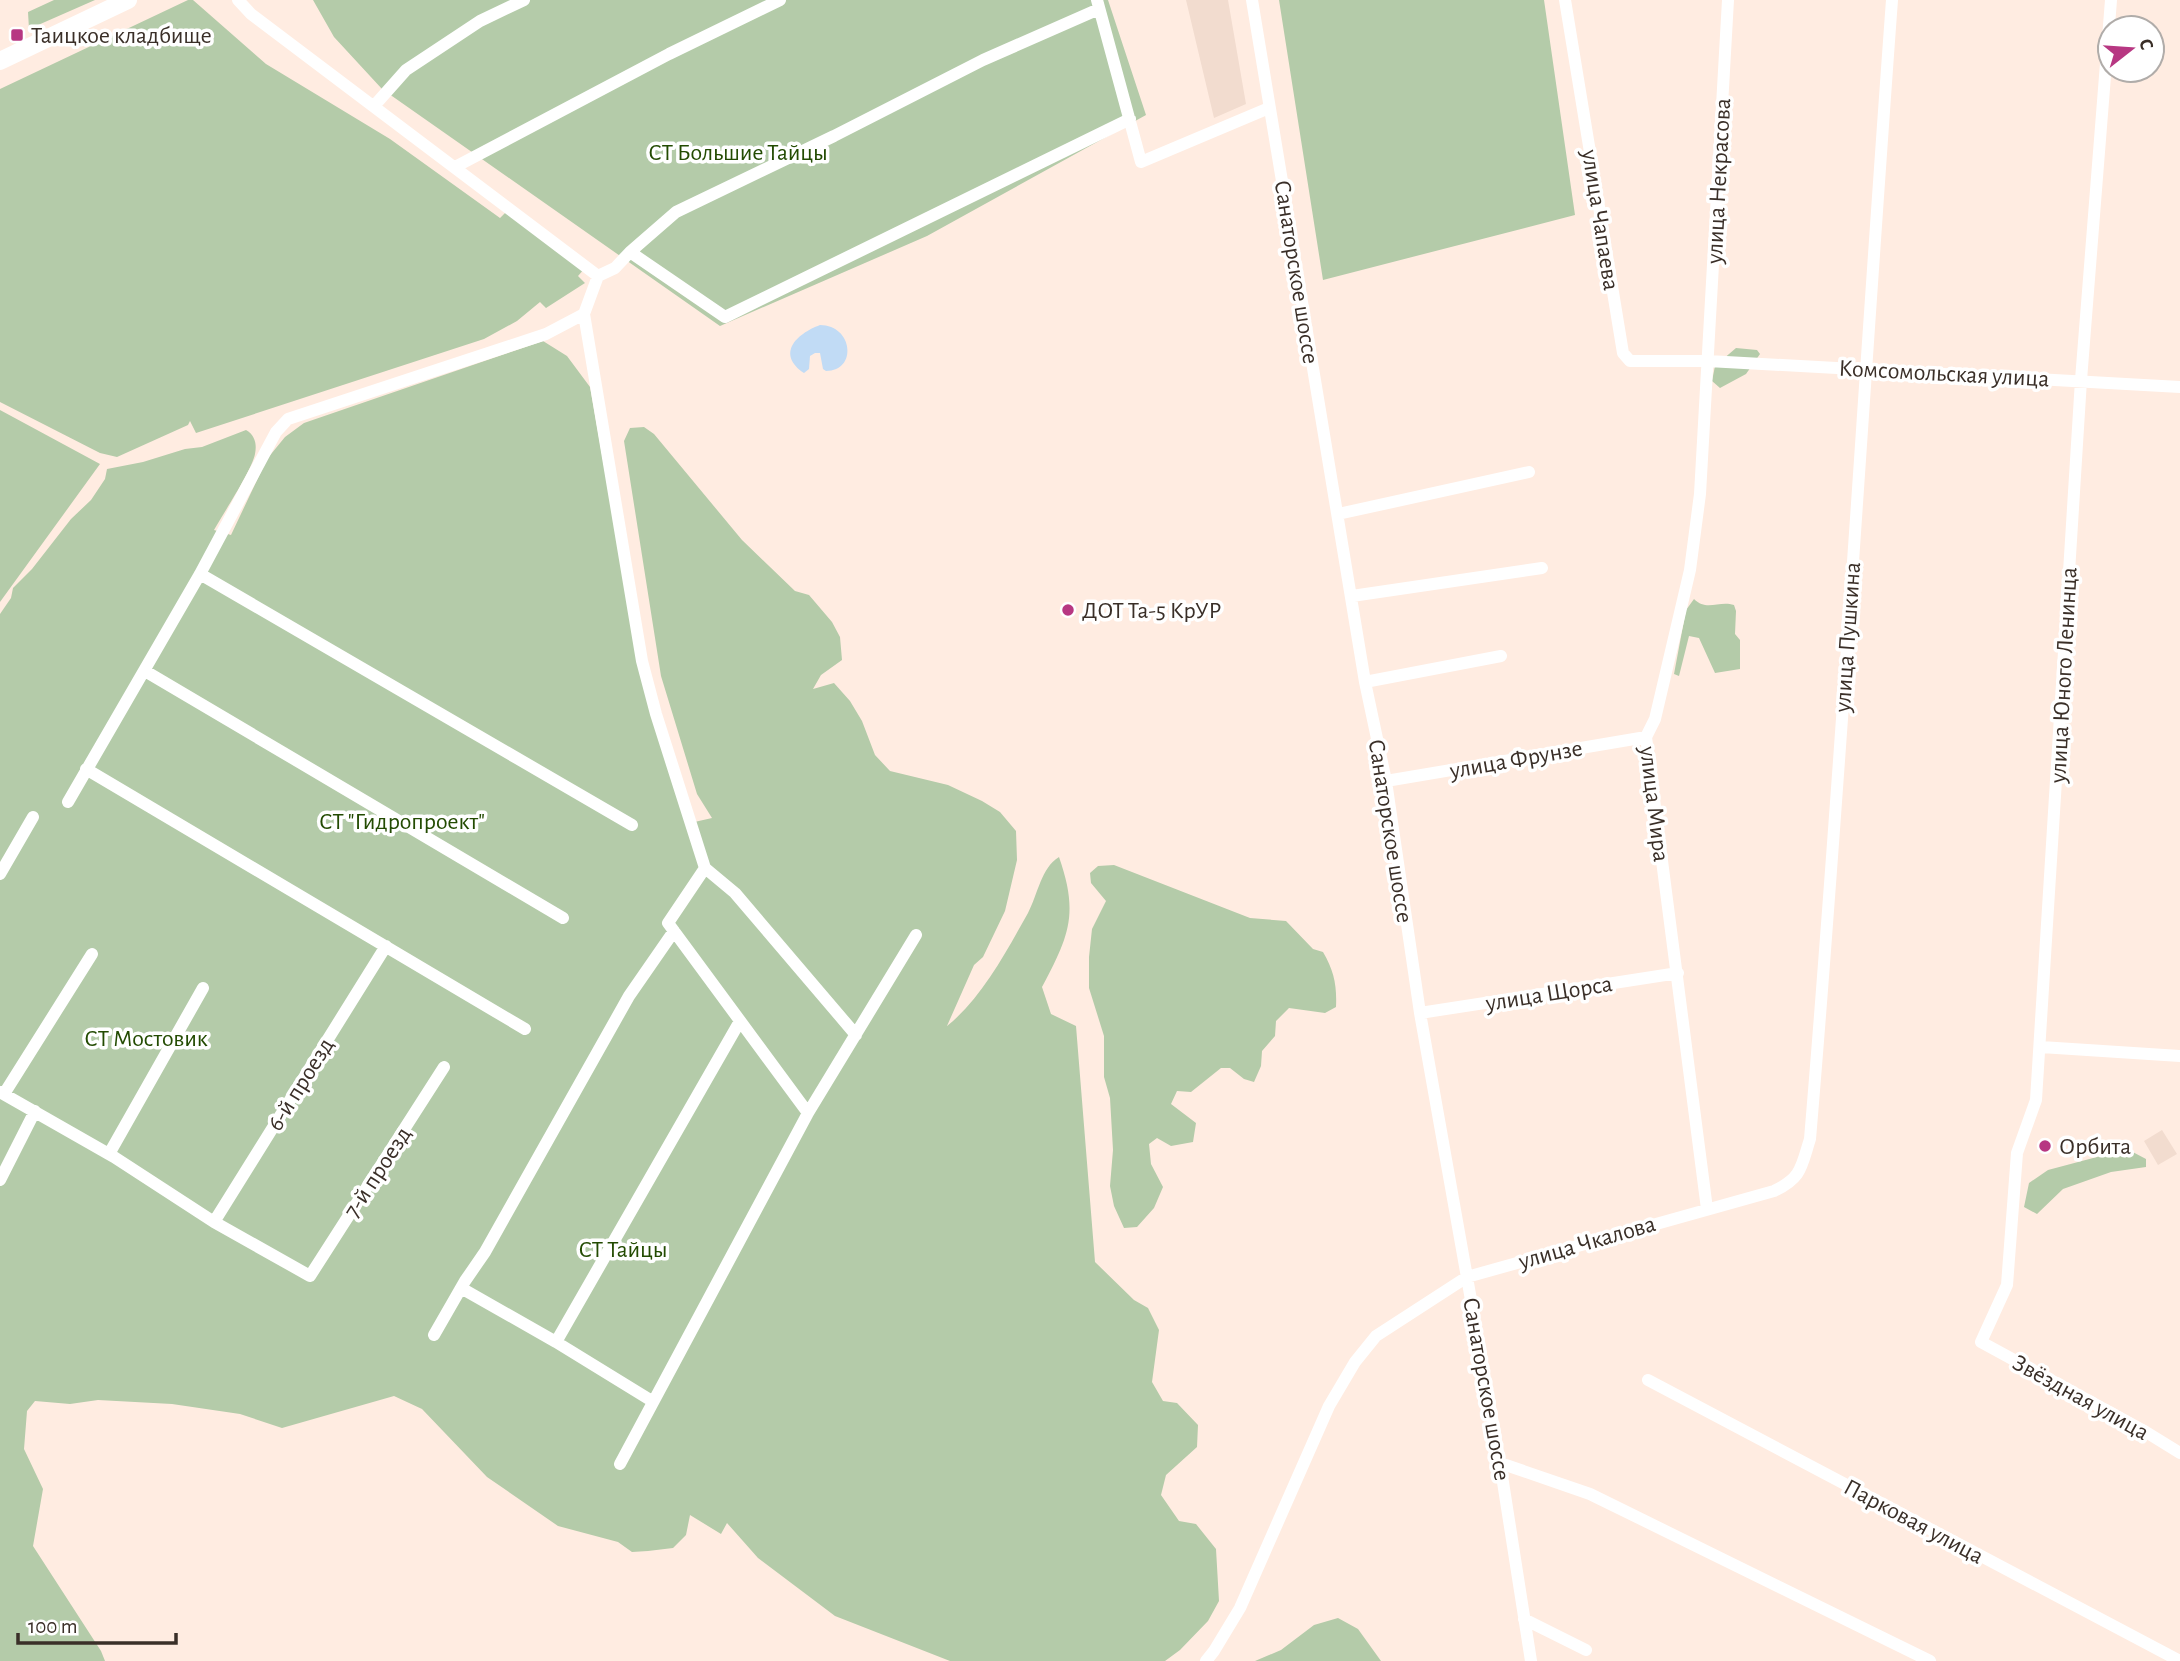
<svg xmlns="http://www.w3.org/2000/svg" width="2180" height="1661" viewBox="0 0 2180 1661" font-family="'Alegreya Sans',sans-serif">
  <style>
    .built { fill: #f2dccf }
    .green { fill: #b4cba9 }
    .water { fill: #c1dbf5 }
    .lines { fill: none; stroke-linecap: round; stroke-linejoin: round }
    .street { stroke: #fff; stroke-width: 12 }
    .secondary { stroke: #fff; stroke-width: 18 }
    .poi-dot { fill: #b73782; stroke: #fff; stroke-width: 2.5 }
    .labels { text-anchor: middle; stroke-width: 7; stroke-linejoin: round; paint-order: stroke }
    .poi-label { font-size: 24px; fill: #3a2f28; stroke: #fff; text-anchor: start }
    .park-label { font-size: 24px; fill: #234b02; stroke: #fff }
    .street-label { font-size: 24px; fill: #3a2f28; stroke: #fff }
  </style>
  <rect width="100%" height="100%" fill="#ffece1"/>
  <path class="built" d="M1186 0H1228L1246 104 1214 118Z
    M2162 1130 2177 1154 2158 1165 2144 1141Z"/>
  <path class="green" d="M54 0H95L29 29 28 12Z
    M188 0H193L266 64 390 139 500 218 506 212 585 268 578 276 585 283 546 308 540 302 517 321 484 339 196 433 190 421 188 425 117 457 100 453 0 402V89Z
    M313 0H1108L1146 115 927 236 720 326 382 89 334 37Z
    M1279 0H1544L1575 215 1323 280Z
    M543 341 567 356 590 387 639 664 690 823 712 818 697 794 661 676 624 441 630 428 644 427 654 434 742 540 795 591 809 595 832 622 840 637 842 660 821 675 813 689 834 683 850 701 862 721 875 755 890 771 948 785 982 801 1000 812 1016 831 1017 860 1005 911 983 957 974 965 947 1026C982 998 1006 952 1028 913 1038 894 1041 868 1059 857 1079 914 1069 936 1042 987L1051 1014 1076 1026 1095 1262 1134 1300 1148 1308 1159 1330 1152 1382 1163 1401 1177 1403 1198 1425 1197 1447 1166 1475 1161 1495 1179 1521 1196 1524 1216 1549 1219 1601 1208 1621 1180 1650 1165 1661H950L835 1616 758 1558 727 1523 721 1534 690 1515 686 1535 673 1548 648 1551 632 1552 618 1542 558 1526 487 1477 422 1409 394 1396 282 1428 240 1414 172 1404 98 1400 70 1404 35 1401 27 1411 24 1449 43 1489 33 1546 101 1651 105 1661H0V614L11 598 13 588 32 569 71 519 91 500 105 479 107 469 143 462 185 449 202 447 246 430C255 435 257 444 255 454 252 470 223 514 214 530L231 535 267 459 285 437 304 423Z
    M1736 348 1757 350 1760 354 1746 374 1720 388 1712 381 1715 366Z
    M0 410 100 464 0 602Z
    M1694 599C1707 612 1719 600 1734 605L1736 611 1735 634 1740 640V669L1715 673 1699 638 1689 636 1679 676 1674 674 1686 610Z
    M1114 865 1250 918 1286 921 1313 949 1323 952C1334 971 1337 985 1336 1007L1325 1013 1289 1008 1276 1021 1275 1036 1262 1051 1261 1066 1254 1082 1244 1079 1230 1068H1221L1191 1092 1177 1091 1171 1104 1196 1123 1193 1142 1171 1146 1157 1138 1149 1144 1151 1164 1163 1187 1154 1208 1137 1227 1124 1228 1114 1206 1110 1186 1113 1150 1110 1098 1104 1077V1036L1089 988V957L1092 929 1106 901 1091 883 1090 873 1098 866Z
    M2127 1149 2146 1159V1167L2111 1172 2063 1189 2037 1214 2024 1207 2029 1183 2048 1170Z
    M1338 1618 1358 1629 1381 1661H1255L1281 1650 1314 1625Z"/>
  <path class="water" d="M820 325C853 325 858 371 826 371L823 369 820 353H815L810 356 809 369 804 373C776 354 796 334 820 325Z"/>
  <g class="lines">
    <path class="street" d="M238 0 251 14 598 276
      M1097 0 1141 162 1269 108
      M1252 0 1365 682 1386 781 1420 1013 1500 1463 1531 1661
      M1565 0 1623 353 1630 361H1708L2180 387
      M2111 0 2081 380 2036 1100 2017 1153 2007 1285 1981 1342 2146 1432 2180 1453
      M374 106 406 70 480 21 524 0
      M455 167 669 54 780 0
      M630 252 676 212 834 136 983 60 1099 9
      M584 314 642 661 656 714 705 868 735 893 856 1035
      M1338 514 1529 472
      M200 574 632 825
      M1352 596 1542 568
      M145 671 563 918
      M1365 682 1501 656
      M86 769 525 1029
      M1386 781 1646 737
      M68 802 200 574 276 432 288 419 546 334 584 314 598 276 615 268 630 252 725 317 1130 119
      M705 868 668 923 808 1113
      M0 874 33 817
      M1420 1013 1678 973
      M2041 1047 2180 1056
      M0 1092 114 1157 214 1222 310 1276 444 1067
      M4 1094 92 954
      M109 1154 203 988
      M0 1180 35 1111
      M1707 1209 1646 737 1655 719 1690 570 1700 494 1728 0
      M214 1222 386 946
      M461 1288 556 1342 652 1401
      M434 1335 465 1281 485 1252 629 996 674 931
      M556 1342 740 1021
      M1648 1380 2180 1661
      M1500 1463 1590 1494 1930 1661
      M620 1464 808 1113 916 935
      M1524 1619 1586 1650
      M1206 1661 1214 1651 1240 1608 1329 1406 1355 1362 1376 1336 1467 1277 1774 1191C1802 1178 1801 1167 1810 1139 1842 760 1864 380 1892 0"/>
    <path class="secondary" d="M0 61 128 0"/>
  </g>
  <g class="poi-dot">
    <rect x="10" y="28" width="14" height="14" rx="3.5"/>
    <circle cx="1068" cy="610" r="7"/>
    <circle cx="2045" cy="1146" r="7"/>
  </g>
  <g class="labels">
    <g class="poi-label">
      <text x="31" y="43">Таицкое кладбище</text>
      <text x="1082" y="618">ДОТ Та-5 КрУР</text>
      <text x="2059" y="1154">Орбита</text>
    </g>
    <g class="park-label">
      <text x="738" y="160">СТ Большие Тайцы</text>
      <text x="402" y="829">СТ "Гидропроект"</text>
      <text x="146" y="1046">СТ Мостовик</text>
      <text x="623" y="1257">СТ Тайцы</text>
    </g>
    <g class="street-label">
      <text transform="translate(1718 181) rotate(-87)" y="8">улица Некрасова</text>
      <text transform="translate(1601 220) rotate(81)" y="8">улица Чапаева</text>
      <text transform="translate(1297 272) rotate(81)" y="8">Санаторское шоссе</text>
      <text transform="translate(1944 373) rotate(3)" y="8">Комсомольская улица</text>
      <text transform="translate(1847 637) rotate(-86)" y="8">улица Пушкина</text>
      <text transform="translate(2063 675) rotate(-87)" y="8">улица Юного Ленинца</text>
      <text transform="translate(1516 759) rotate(-10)" y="8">улица Фрунзе</text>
      <text transform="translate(1655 804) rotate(83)" y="8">улица Мира</text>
      <text transform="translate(1391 831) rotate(81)" y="8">Санаторское шоссе</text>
      <text transform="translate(1549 993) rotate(-9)" y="8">улица Щорса</text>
      <text transform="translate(300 1084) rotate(-58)" y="8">6-й проезд</text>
      <text transform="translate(377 1172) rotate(-57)" y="8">7-й проезд</text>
      <text transform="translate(1587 1242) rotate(-16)" y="8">улица Чкалова</text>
      <text transform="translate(1487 1389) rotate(80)" y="8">Санаторское шоссе</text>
      <text transform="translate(2081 1397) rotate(29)" y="8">Звёздная улица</text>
      <text transform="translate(1914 1521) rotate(28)" y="8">Парковая улица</text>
    </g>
  </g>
  <g transform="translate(2131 49) rotate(73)"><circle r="33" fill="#ffffff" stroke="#b0aca9" stroke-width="2"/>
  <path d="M0-5L12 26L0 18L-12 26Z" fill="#b73782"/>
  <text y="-10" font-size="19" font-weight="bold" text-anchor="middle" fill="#3a2f28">С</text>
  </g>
  <path d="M18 1633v10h158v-10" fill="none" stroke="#3a2f28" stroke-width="3.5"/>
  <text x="28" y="1633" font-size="21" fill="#3a2f28" stroke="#ffffff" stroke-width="5" paint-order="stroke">100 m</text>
</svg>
